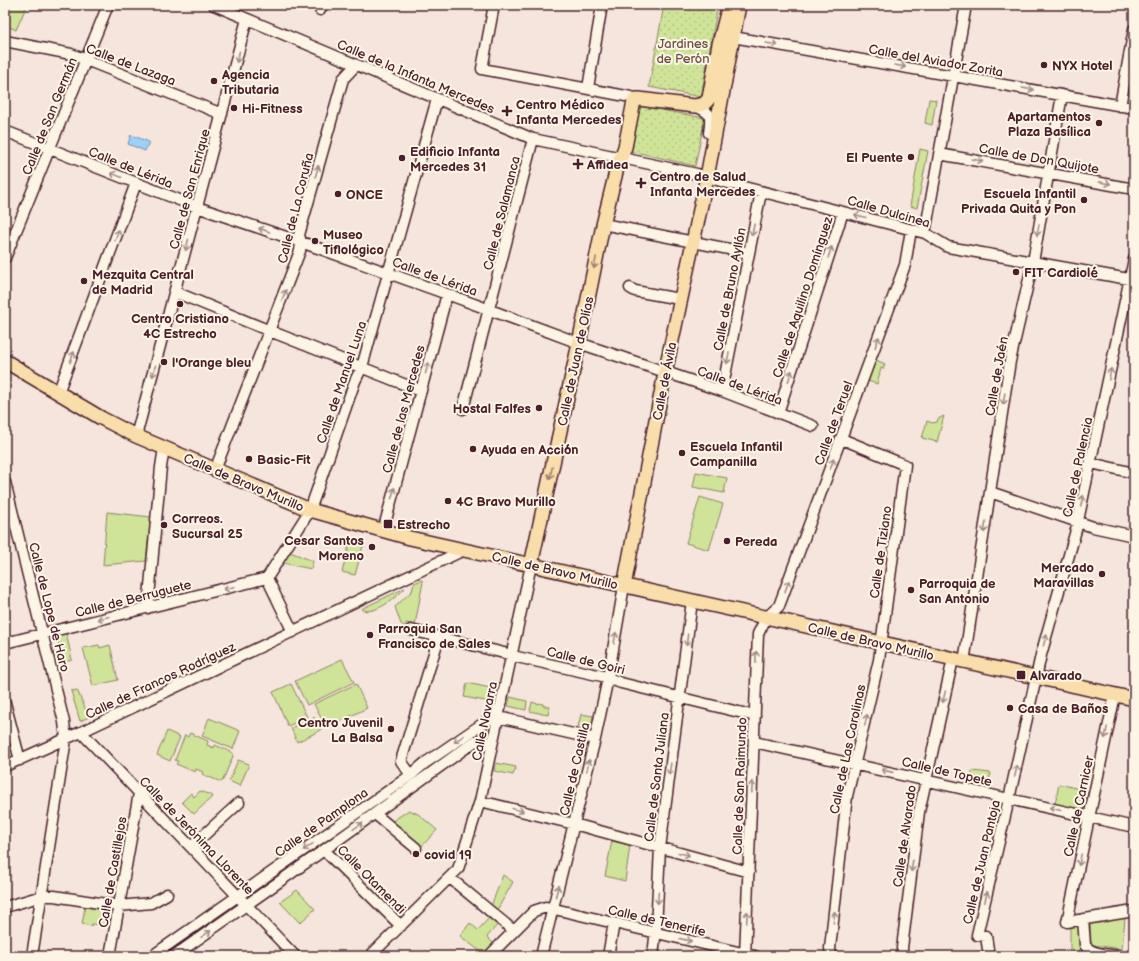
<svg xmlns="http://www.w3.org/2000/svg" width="1139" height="961" viewBox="0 0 1139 961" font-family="'Balsamiq Sans',sans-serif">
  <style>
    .green { fill: #cfe498; stroke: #8c8262 }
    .park { fill: url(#park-dots); stroke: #8c8262 }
    .water { fill: #9ad2fa; stroke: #7a8aa7 }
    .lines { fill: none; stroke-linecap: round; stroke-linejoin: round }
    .minor-casing { stroke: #4a1f2b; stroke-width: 13 }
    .major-casing { stroke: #4a1f2b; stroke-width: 16 }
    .minor { stroke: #fcf5e5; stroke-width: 10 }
    .major { stroke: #f9deab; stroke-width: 13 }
    .oneway { stroke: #a38a88 }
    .oneway2 { stroke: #a27e6b }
    .poi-dot { fill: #4a1f2b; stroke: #fcf5e5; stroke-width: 1.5 }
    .labels { text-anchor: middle; stroke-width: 4; stroke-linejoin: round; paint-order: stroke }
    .park-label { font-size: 13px; fill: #6b5046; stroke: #fcf5e5 }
    .street-label { font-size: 13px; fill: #4a1f2b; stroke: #fcf5e5 }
    .poi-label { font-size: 13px; font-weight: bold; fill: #4a1f2b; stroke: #fcf5e5; text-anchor: start }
  </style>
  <defs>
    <pattern id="park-dots" width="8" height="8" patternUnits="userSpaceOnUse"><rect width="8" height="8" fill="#cfe498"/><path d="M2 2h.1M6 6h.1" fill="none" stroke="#b3c383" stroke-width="1.8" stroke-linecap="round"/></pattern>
  </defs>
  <rect width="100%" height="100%" fill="#f5e5dd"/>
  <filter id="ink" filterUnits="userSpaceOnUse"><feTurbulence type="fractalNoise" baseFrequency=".025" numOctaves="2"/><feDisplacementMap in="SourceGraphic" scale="8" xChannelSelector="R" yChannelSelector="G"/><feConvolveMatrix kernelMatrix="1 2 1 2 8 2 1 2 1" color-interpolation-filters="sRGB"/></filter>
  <g filter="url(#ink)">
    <path class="green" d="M5 5H27L16 30 5 25Z
      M929 99 936 100 932 125 925 123Z
      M920 149 928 151 917 208 910 206Z
      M876 360 885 364 883 369 881 368 877 384 868 381Z
      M944 416 937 442 922 438 927 421 932 423 937 422 938 419Z
      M696 472 727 478 724 493 693 487Z
      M700 497 723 504 709 550 686 543Z
      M107 512 151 517 146 561 103 565Z
      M350 542 363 546 355 575 342 572Z
      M290 552 313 561 311 569 283 563Z
      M422 580 423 582 415 625 406 623 405 627 401 624 395 607 412 591 414 583Z
      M405 588C397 597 373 617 361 609Z
      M66 632 72 660 64 662 56 635Z
      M99 645 100 648 110 645 118 680 93 686 83 648Z
      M342 659 354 682 307 705 295 681Z
      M467 683 500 690 499 695 490 702 464 697Z
      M291 684 307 717 288 726 273 692Z
      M356 684 367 708 326 728 314 704Z
      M77 690 89 717 80 721 71 691Z
      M510 697 527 701 526 710 508 706Z
      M532 702 538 704V703L543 704V706H550L548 715 530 711Z
      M581 714 593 716 591 730 578 727Z
      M314 717 321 730 297 742 291 728Z
      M209 718 240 731 233 749 202 736Z
      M167 731 180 737 170 761 157 755Z
      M190 733 208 741 207 745 214 748 215 745 233 753V756L223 780 221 782 202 774 203 772 196 769 195 772 176 764 178 761 175 760 185 735 188 737Z
      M238 760 249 764 240 786 229 781Z
      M496 763 516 767 513 775 494 771Z
      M972 771 991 773 987 789 970 785Z
      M1059 784 1088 791 1084 811 1055 804Z
      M200 791 213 796 194 814 182 802 191 793 194 797Z
      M409 810 418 814 437 830 421 847 391 822Z
      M612 841 630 845 625 881 605 876Z
      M503 875 513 882 497 910 491 906Z
      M297 890 315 909 300 923 280 902Z
      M85 907 112 911 109 926 92 924 91 926 82 924Z
      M490 917 498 924 487 937 494 944 484 954 460 936 470 923 478 930Z
      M1125 918 1122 949 1093 945 1091 942 1090 925 1093 923Z
      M1077 926 1079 927 1080 956H1070V927Z"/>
    <path class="park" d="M664 5H718L701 97 649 87Z
      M639 106 705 118 695 166 631 151Z"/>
    <path class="water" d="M131 135 149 142 145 151 128 144Z"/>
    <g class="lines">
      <g class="minor-casing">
        <path id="minor" d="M214 5 533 139 697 174 724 182 843 212 925 233 948 247 1134 280
          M494 5 482 69 631 97 636 99
          M320 10 321 5
          M728 33 733 37 1134 108
          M5 41 71 54 222 114
          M588 88 602 5
          M694 106C711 112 712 115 709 133
          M1120 106 1134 29
          M5 131 197 207 301 242 447 294 579 343 722 391 813 426
          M939 154 1134 189
          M603 225H608L749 253
          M925 233 966 5
          M5 258 108 5
          M630 288 635 291 674 298 681 297
          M175 292 270 331 421 391
          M722 391 761 192
          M58 393 136 183
          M463 409 533 139
          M778 413 843 212
          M136 436 247 19
          M1091 463 1134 473
          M215 470 300 251 301 242 299 235 343 79 356 65
          M5 482 64 722 66 739 32 956
          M990 492 1093 527 1134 536
          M383 531 447 294
          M267 578 310 510 355 381 362 367 437 99
          M267 578 293 632
          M148 608 161 467 164 448
          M411 630 512 655 517 657 602 676 621 683 755 716
          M5 643 267 578
          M964 662 1010 361 1033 262 1062 95
          M1115 695 1067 922 1134 911
          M5 703 20 760
          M494 716 595 739
          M81 732 295 956
          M754 742 1134 827
          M5 766 81 732 464 550
          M411 775 401 761 439 637
          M480 801 574 824 749 872
          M375 814 416 848
          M191 847 239 803
          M324 850 401 926
          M450 878 514 931
          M5 907 42 896H54L119 906 151 903 167 894
          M1083 919 1085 945C1091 955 1109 954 1120 956
          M110 956 139 793
          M152 956 411 775 425 763 494 716 499 708
          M174 956 324 850 474 742 481 740 492 745
          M370 956 458 869 480 801 531 565
          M489 956 534 911 546 907 755 956
          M541 956 595 739 608 678 624 586
          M608 956 614 923
          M653 956 656 929 660 848 692 601
          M745 956 758 634 766 618 779 606 905 265 911 230
          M831 956 830 948 847 796 879 660 905 465 842 439
          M903 956 902 948 919 812 953 659
          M989 956 986 936 977 935 1009 799 1041 655 1076 530 1134 259"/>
      </g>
      <g class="major-casing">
        <path id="major" d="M5 361 101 418 136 436 310 510 410 538 1134 699
          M531 565 579 343 603 225 617 168 625 147 634 101 636 99H639L694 106C701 105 705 105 709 98L719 44 729 5
          M624 586 665 373 707 177 739 5"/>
      </g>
      <use href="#minor" class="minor"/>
      <use href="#major" class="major"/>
    </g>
    <defs><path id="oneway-shaft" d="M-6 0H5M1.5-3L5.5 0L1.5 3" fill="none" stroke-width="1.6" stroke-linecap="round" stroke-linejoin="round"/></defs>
    <g class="oneway">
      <use href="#oneway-shaft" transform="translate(772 44) rotate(10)"/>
      <use href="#oneway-shaft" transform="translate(238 57) rotate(105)"/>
      <use href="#oneway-shaft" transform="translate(900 66) rotate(10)"/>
      <use href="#oneway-shaft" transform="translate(1028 89) rotate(10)"/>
      <use href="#oneway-shaft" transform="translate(977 160) rotate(10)"/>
      <use href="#oneway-shaft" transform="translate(317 171) rotate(-74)"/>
      <use href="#oneway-shaft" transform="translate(116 175) rotate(-158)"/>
      <use href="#oneway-shaft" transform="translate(1105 183) rotate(11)"/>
      <use href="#oneway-shaft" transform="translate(860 216) rotate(-165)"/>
      <use href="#oneway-shaft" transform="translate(264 230) rotate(-161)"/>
      <use href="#oneway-shaft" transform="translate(753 230) rotate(101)"/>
      <use href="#oneway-shaft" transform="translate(1038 230) rotate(100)"/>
      <use href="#oneway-shaft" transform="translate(117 235) rotate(-70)"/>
      <use href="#oneway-shaft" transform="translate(187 245) rotate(105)"/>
      <use href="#oneway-shaft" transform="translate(830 252) rotate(-72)"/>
      <use href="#oneway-shaft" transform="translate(284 295) rotate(-69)"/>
      <use href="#oneway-shaft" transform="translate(877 342) rotate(-70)"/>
      <use href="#oneway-shaft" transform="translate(72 357) rotate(-70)"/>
      <use href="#oneway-shaft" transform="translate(728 358) rotate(101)"/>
      <use href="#oneway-shaft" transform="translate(427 368) rotate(-75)"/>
      <use href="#oneway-shaft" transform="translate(154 371) rotate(105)"/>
      <use href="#oneway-shaft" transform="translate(1110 374) rotate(-78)"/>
      <use href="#oneway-shaft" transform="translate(790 376) rotate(-72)"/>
      <use href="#oneway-shaft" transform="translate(1004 399) rotate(98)"/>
      <use href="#oneway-shaft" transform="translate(832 464) rotate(-70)"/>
      <use href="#oneway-shaft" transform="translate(393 493) rotate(-75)"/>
      <use href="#oneway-shaft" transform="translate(1082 501) rotate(-77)"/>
      <use href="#oneway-shaft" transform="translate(985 527) rotate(99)"/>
      <use href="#oneway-shaft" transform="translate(787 586) rotate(-70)"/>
      <use href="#oneway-shaft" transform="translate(229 588) rotate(166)"/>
      <use href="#oneway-shaft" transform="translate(103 618) rotate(166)"/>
      <use href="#oneway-shaft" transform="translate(615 638) rotate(-80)"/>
      <use href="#oneway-shaft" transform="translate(687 640) rotate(97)"/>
      <use href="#oneway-shaft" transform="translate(1045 640) rotate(-74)"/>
      <use href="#oneway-shaft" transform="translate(756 657) rotate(-88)"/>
      <use href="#oneway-shaft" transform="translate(944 697) rotate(103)"/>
      <use href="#oneway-shaft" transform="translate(866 720) rotate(-77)"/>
      <use href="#oneway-shaft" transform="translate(1106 733) rotate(102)"/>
      <use href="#oneway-shaft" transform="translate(459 739) rotate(145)"/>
      <use href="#oneway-shaft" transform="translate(588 765) rotate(-77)"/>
      <use href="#oneway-shaft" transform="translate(670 769) rotate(98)"/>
      <use href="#oneway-shaft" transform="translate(887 771) rotate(-167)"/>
      <use href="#oneway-shaft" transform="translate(1016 771) rotate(-77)"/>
      <use href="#oneway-shaft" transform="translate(752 787) rotate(-88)"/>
      <use href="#oneway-shaft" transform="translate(1055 809) rotate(-167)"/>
      <use href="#oneway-shaft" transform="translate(518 810) rotate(14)"/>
      <use href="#oneway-shaft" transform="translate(358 826) rotate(-35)"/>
      <use href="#oneway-shaft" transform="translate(308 847) rotate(145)"/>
      <use href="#oneway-shaft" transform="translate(684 854) rotate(15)"/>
      <use href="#oneway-shaft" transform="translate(1080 860) rotate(102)"/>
      <use href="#oneway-shaft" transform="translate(912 866) rotate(97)"/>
      <use href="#oneway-shaft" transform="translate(557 891) rotate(-75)"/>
      <use href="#oneway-shaft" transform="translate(986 897) rotate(-77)"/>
      <use href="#oneway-shaft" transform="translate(658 898) rotate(93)"/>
      <use href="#oneway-shaft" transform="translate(747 917) rotate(-87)"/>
      <use href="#oneway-shaft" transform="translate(834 917) rotate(-84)"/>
      <use href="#oneway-shaft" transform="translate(206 934) rotate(-35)"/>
      <use href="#oneway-shaft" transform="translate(686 940) rotate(13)"/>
    </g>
    <g class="oneway2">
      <use href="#oneway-shaft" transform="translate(595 263) rotate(102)"/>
      <use href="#oneway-shaft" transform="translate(551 473) rotate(102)"/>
    </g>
  </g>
  <g class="poi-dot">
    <circle cx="1044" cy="65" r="4"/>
    <circle cx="214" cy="81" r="4"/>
    <circle cx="234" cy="108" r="4"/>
    <path d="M505 105h4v4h4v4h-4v4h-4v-4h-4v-4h4z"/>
    <circle cx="1099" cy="123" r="4"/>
    <circle cx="911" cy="157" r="4"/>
    <circle cx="402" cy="158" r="4"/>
    <path d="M576 158h4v4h4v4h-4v4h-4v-4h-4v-4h4z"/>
    <path d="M639 177h4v4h4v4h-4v4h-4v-4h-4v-4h4z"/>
    <circle cx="338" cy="194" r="4"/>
    <circle cx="1084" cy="200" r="4"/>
    <circle cx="315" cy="241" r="4"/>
    <circle cx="1016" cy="272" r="4"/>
    <circle cx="84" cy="281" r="4"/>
    <circle cx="180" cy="304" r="4"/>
    <circle cx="164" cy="362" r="4"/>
    <circle cx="539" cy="408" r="4"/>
    <circle cx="473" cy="449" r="4"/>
    <circle cx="682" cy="453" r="4"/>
    <circle cx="249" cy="459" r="4"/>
    <circle cx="448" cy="501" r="4"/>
    <rect x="383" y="519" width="10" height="10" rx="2"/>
    <circle cx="164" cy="525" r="4"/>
    <circle cx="727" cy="541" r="4"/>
    <circle cx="372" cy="547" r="4"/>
    <circle cx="1102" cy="574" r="4"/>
    <circle cx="911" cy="590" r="4"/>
    <circle cx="370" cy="635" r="4"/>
    <rect x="1016" y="670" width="10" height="10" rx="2"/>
    <circle cx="1010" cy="708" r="4"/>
    <circle cx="391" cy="729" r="4"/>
    <circle cx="416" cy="854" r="4"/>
  </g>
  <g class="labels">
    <g class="park-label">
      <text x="683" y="48">Jardines<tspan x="683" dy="15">de Perón</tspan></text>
    </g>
    <g class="street-label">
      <text transform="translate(936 60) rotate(10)" y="5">Calle del Aviador Zorita</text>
      <text transform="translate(131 64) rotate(21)" y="5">Calle de Lazaga</text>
      <text transform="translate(416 76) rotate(23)" y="5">Calle de la Infanta Mercedes</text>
      <text transform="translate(49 116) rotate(-68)" y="5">Calle de San Germán</text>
      <text transform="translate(1039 158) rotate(10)" y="5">Calle de Don Quijote</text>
      <text transform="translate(131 167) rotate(22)" y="5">Calle de Lérida</text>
      <text transform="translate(189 189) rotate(-75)" y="5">Calle de San Enrique</text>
      <text transform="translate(295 208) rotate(-76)" y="5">Calle de La Coruña</text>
      <text transform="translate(889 211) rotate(16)" y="5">Calle Dulcinea</text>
      <text transform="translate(501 213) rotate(-76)" y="5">Calle de Salamanca</text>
      <text transform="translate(435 276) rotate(20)" y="5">Calle de Lérida</text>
      <text transform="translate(729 289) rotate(-79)" y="5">Calle de Bruno Ayllón</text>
      <text transform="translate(802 297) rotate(-72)" y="5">Calle de Aquilino Domínguez</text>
      <text transform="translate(575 361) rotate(-78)" y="5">Calle de Juan de Olías</text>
      <text transform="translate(996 376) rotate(-80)" y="5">Calle de Jaén</text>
      <text transform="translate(664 381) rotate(-79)" y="5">Calle de Ávila</text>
      <text transform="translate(341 382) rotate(-71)" y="5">Calle de Manuel Luna</text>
      <text transform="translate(740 385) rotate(20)" y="5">Calle de Lérida</text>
      <text transform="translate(403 409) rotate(-75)" y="5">Calle de las Mercedes</text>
      <text transform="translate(833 423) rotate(-70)" y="5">Calle de Teruel</text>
      <text transform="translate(1077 467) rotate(-78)" y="5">Calle de Palencia</text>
      <text transform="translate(244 482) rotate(23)" y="5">Calle de Bravo Murillo</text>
      <text transform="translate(880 552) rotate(-82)" y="5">Calle de Tiziano</text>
      <text transform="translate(555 570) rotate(13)" y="5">Calle de Bravo Murillo</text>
      <text transform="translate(133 598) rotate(-14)" y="5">Calle de Berruguete</text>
      <text transform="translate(50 607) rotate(76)" y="5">Calle de Lope de Haro</text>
      <text transform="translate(871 641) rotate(13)" y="5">Calle de Bravo Murillo</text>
      <text transform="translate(586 660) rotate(14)" y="5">Calle de Goiri</text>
      <text transform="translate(160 680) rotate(-25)" y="5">Calle de Francos Rodríguez</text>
      <text transform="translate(484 721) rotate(-78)" y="5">Calle Navarra</text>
      <text transform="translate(847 749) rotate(-78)" y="5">Calle de Las Carolinas</text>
      <text transform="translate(574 769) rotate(-77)" y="5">Calle de Castilla</text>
      <text transform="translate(947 771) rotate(13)" y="5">Calle de Topete</text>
      <text transform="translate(656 777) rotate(-83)" y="5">Calle de Santa Juliana</text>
      <text transform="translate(739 786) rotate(-88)" y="5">Calle de San Raimundo</text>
      <text transform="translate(1078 806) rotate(-78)" y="5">Calle de Carnicer</text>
      <text transform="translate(321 822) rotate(-35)" y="5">Calle de Pamplona</text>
      <text transform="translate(197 835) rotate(46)" y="5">Calle de Jerónima Llorente</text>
      <text transform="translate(904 836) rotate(-82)" y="5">Calle de Alvarado</text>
      <text transform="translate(981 862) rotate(-77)" y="5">Calle de Juan Pantoja</text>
      <text transform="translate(112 872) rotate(-80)" y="5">Calle de Castillejos</text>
      <text transform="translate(372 879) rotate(45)" y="5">Calle Otamendi</text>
      <text transform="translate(657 920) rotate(13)" y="5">Calle de Tenerife</text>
    </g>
    <g class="poi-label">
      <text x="1052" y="70">NYX Hotel</text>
      <text x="222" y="79">Agencia<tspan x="222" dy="15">Tributaria</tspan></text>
      <text x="516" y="109">Centro Médico<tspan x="516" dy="15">Infanta Mercedes</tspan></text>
      <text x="242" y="113">Hi-Fitness</text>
      <text x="1091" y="121" text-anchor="end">Apartamentos<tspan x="1091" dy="15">Plaza Basílica</tspan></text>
      <text x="410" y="156">Edificio Infanta<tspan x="410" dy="15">Mercedes 31</tspan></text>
      <text x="903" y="162" text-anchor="end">El Puente</text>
      <text x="587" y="169">Affidea</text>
      <text x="650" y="181">Centro de Salud<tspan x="650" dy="15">Infanta Mercedes</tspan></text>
      <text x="1076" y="198" text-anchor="end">Escuela Infantil<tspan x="1076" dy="15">Privada Quita y Pon</tspan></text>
      <text x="346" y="199">ONCE</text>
      <text x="323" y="239">Museo<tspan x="323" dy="15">Tiflológico</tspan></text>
      <text x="1024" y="277">FIT Cardiolé</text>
      <text x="92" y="279">Mezquita Central<tspan x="92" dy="15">de Madrid</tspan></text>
      <text x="180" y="323" text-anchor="middle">Centro Cristiano<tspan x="180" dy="15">4C Estrecho</tspan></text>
      <text x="172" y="367">l'Orange bleu</text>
      <text x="531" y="413" text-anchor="end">Hostal Falfes</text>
      <text x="690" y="451">Escuela Infantil<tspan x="690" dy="15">Campanilla</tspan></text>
      <text x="481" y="454">Ayuda en Acción</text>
      <text x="257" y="464">Basic-Fit</text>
      <text x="456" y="506">4C Bravo Murillo</text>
      <text x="172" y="523">Correos.<tspan x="172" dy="15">Sucursal 25</tspan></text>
      <text x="397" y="529">Estrecho</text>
      <text x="364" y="545" text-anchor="end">Cesar Santos<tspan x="364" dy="15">Moreno</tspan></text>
      <text x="735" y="546">Pereda</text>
      <text x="1094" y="572" text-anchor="end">Mercado<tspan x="1094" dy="15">Maravillas</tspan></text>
      <text x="919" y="588">Parroquia de<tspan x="919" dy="15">San Antonio</tspan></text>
      <text x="378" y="633">Parroquia San<tspan x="378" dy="15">Francisco de Sales</tspan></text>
      <text x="1030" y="680">Alvarado</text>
      <text x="1018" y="713">Casa de Baños</text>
      <text x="383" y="727" text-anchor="end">Centro Juvenil<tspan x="383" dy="15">La Balsa</tspan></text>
      <text x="424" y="859">covid 19</text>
    </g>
  </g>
  <rect width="1139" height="961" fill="none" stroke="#fcf5e5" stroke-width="20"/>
  <rect x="10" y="10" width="1119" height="941" fill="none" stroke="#4a1f2b" stroke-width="1.5" filter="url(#ink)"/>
</svg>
